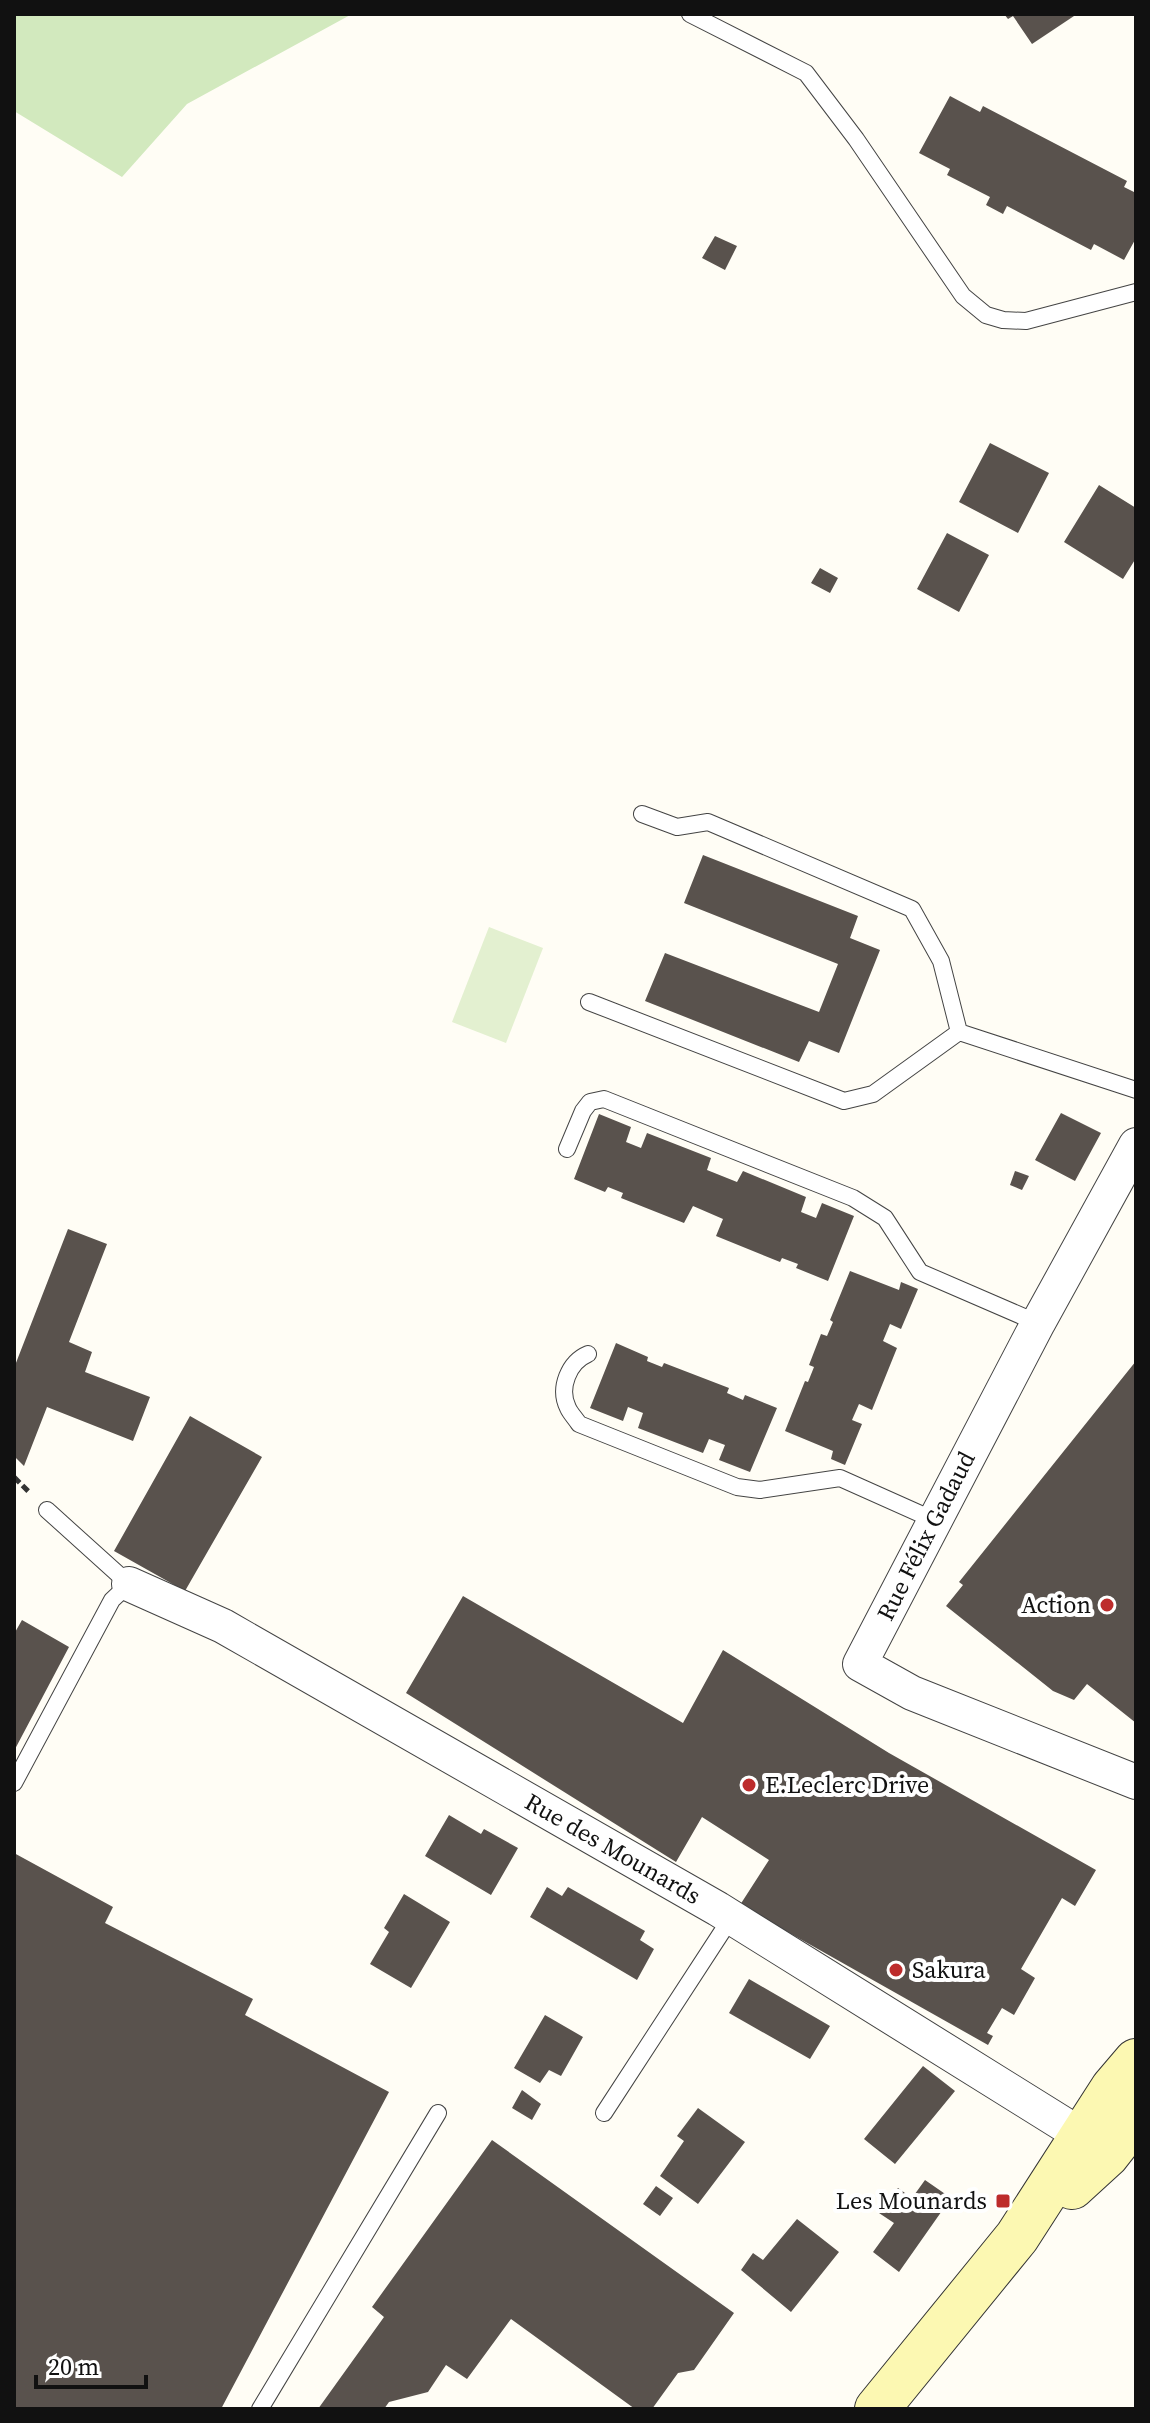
<svg xmlns="http://www.w3.org/2000/svg" width="1150" height="2423" viewBox="0 0 1150 2423" font-family="'Source Serif 4',serif">
  <style>
    .green { fill: #d2e9be }
    .pitch { fill: #e3f0d0 }
    .building { fill: #59524d }
    .lines { fill: none; stroke-linecap: round; stroke-linejoin: round }
    .lane-casing { stroke: #444; stroke-width: 18 }
    .street-casing { stroke: #444; stroke-width: 36 }
    .secondary-casing { stroke: #333; stroke-width: 46 }
    .path { stroke: #333; stroke-width: 5; stroke-dasharray: 8 4; stroke-linecap: butt }
    .lane { stroke: #fff; stroke-width: 16 }
    .street { stroke: #fff; stroke-width: 34 }
    .secondary { stroke: #fcf8b2; stroke-width: 44 }
    .poi-dot { fill: #bd2c2c; stroke: #fff; stroke-width: 3 }
    .labels { text-anchor: middle; stroke-width: 8; stroke-linejoin: round; paint-order: stroke }
    .street-label { font-size: 24px; fill: #111; stroke: #fff }
    .poi-label { font-size: 24px; fill: #111; stroke: #fff; text-anchor: end }
  </style>
  <rect width="100%" height="100%" fill="#fffdf5"/>
  <path class="green" d="M14 14H352L187 104 122 177 14 111Z"/>
  <path class="pitch" d="M489 927 543 948 506 1043 452 1022Z"/>
  <path class="building" d="M1004 14H1077L1032 44 1013 16 1008 19Z
    M950 96 980 112 983 106 1127 181 1124 187 1136 193V238L1124 260 1094 244 1091 250 1007 206 1003 214 986 205 990 197 947 175 950 169 919 153Z
    M715 236 737 246 725 270 702 258Z
    M990 443 1049 473 1018 533 959 502Z
    M1099 485 1136 508V558L1123 579 1064 542Z
    M947 533 989 555 959 612 917 589Z
    M820 568 838 578 830 593 811 583Z
    M703 855 858 916 850 938 880 950 839 1053 809 1041 799 1062 645 1001 665 953 819 1012 838 964 684 903Z
    M1061 1113 1101 1133 1075 1181 1035 1160Z
    M599 1114 631 1127 626 1142 641 1148 647 1133 711 1158 707 1170 737 1182 743 1171 806 1197 801 1212 816 1218 822 1203 854 1216 828 1281 796 1268 798 1264 782 1258 780 1262 716 1236 723 1219 693 1206 684 1223 621 1198 623 1193 608 1187 605 1192 574 1179Z
    M1015 1171 1029 1176 1022 1190 1010 1185Z
    M68 1229 107 1244 69 1342 92 1352 85 1372 150 1397 133 1441 47 1407 24 1466 14 1456V1368Z
    M850 1271 899 1290 901 1282 918 1289 901 1329 890 1324 883 1341 897 1348 872 1410 859 1404 852 1420 862 1424 845 1465 831 1459 833 1451 785 1431 805 1381 808 1382 814 1367 809 1365 821 1334 827 1336 833 1322 830 1320Z
    M616 1343 648 1357 647 1361 662 1367 664 1363 729 1388 727 1393 743 1400 745 1395 777 1408 750 1472 719 1460 725 1445 709 1439 703 1453 638 1428 643 1413 628 1407 623 1421 590 1408Z
    M1136 1361V1723L1087 1684 1074 1700 1053 1691 946 1606 963 1585 959 1582Z
    M190 1416 262 1457 185 1591 114 1551Z
    M463 1596 683 1723 723 1650 889 1753 1096 1870 1075 1906 1062 1898 1021 1969 1035 1978 1014 2015 1002 2008 987 2033 993 2036 988 2045 740 1905 769 1860 702 1817 676 1862 406 1693Z
    M22 1620 69 1647 14 1751V1634Z
    M449 1815 481 1834 484 1829 518 1848 491 1895 425 1856Z
    M14 1853 113 1907 105 1923 253 1999 245 2015 389 2092 221 2409H14Z
    M547 1887 562 1896 568 1887 645 1931 640 1940 654 1949 637 1980 530 1917Z
    M404 1894 450 1922 411 1988 370 1964 389 1932 384 1928Z
    M749 1979 830 2026 810 2059 729 2013Z
    M545 2015 583 2037 561 2076 549 2070 540 2083 514 2068Z
    M923 2066 955 2091 895 2164 864 2139Z
    M522 2090 541 2104 532 2120 512 2108Z
    M698 2108 745 2142 698 2204 660 2176 684 2141 677 2136Z
    M492 2140 734 2313 694 2370 678 2373 652 2409H635L511 2319 467 2379 446 2365 428 2392 389 2402 384 2409H318L384 2317 372 2307Z
    M925 2180 951 2198 899 2272 873 2252 894 2223 879 2213 898 2188 912 2198Z
    M656 2186 673 2198 660 2216 643 2204Z
    M797 2219 839 2252 791 2312 741 2270 753 2253 763 2260Z"/>
  <g class="lines">
    <g class="lane-casing">
      <path id="lane" d="M690 14 806 73 856 139 963 296 986 315 1003 320 1026 321 1136 292
        M589 1002 844 1101 873 1094 959 1032 941 961 912 909 708 822 677 827 642 814
        M959 1032 1136 1090
        M567 1149 583 1111 590 1102 604 1099 853 1198 885 1218 920 1272 1038 1323
        M588 1354C569 1362 558 1388 568 1408 570 1413 576 1419 579 1424L737 1487 760 1490 840 1478 934 1520
        M14 1783 112 1600 129 1584 47 1510
        M604 2113 731 1918
        M260 2409 438 2113"/>
    </g>
    <g class="street-casing">
      <g id="street">
        <path d="M1136 1145 1038 1323 860 1664 912 1693 1136 1782"/>
        <path id="s1" d="M129 1584 223 1626 718 1909 1084 2137"/>
      </g>
    </g>
    <g class="secondary-casing">
      <path id="secondary" d="M1072 2187 1107 2155 1136 2118
        M877 2409 1017 2237 1113 2088 1136 2061"/>
    </g>
    <path class="path" d="M14 1477 30 1493"/>
    <use href="#lane" class="lane"/>
    <use href="#street" class="street"/>
    <use href="#secondary" class="secondary"/>
  </g>
  <g class="poi-dot">
    <circle cx="1107" cy="1605" r="8"/>
    <circle cx="749" cy="1785" r="8"/>
    <circle cx="896" cy="1970" r="8"/>
    <rect x="995" y="2193" width="16" height="16" rx="4"/>
  </g>
  <g class="labels">
    <g class="street-label">
      <text transform="translate(926 1536) rotate(-63)" y="8">Rue Félix Gadaud</text>
      <text dy="8" stroke="none"><textPath href="#s1" startOffset="552">Rue des Mounards</textPath></text>
    </g>
    <g class="poi-label">
      <text x="1091" y="1613">Action</text>
      <text x="765" y="1793" text-anchor="start">E.Leclerc Drive</text>
      <text x="912" y="1978" text-anchor="start">Sakura</text>
      <text x="987" y="2209">Les Mounards</text>
    </g>
  </g>
  <rect width="1150" height="2423" fill="none" stroke="#111111" stroke-width="32"/>
  <path d="M36 2375v12h110v-12" fill="none" stroke="#111111" stroke-width="4"/>
  <text x="48" y="2375" font-size="24" fill="#111111" stroke="#ffffff" stroke-width="6" paint-order="stroke">20 m</text>
</svg>
